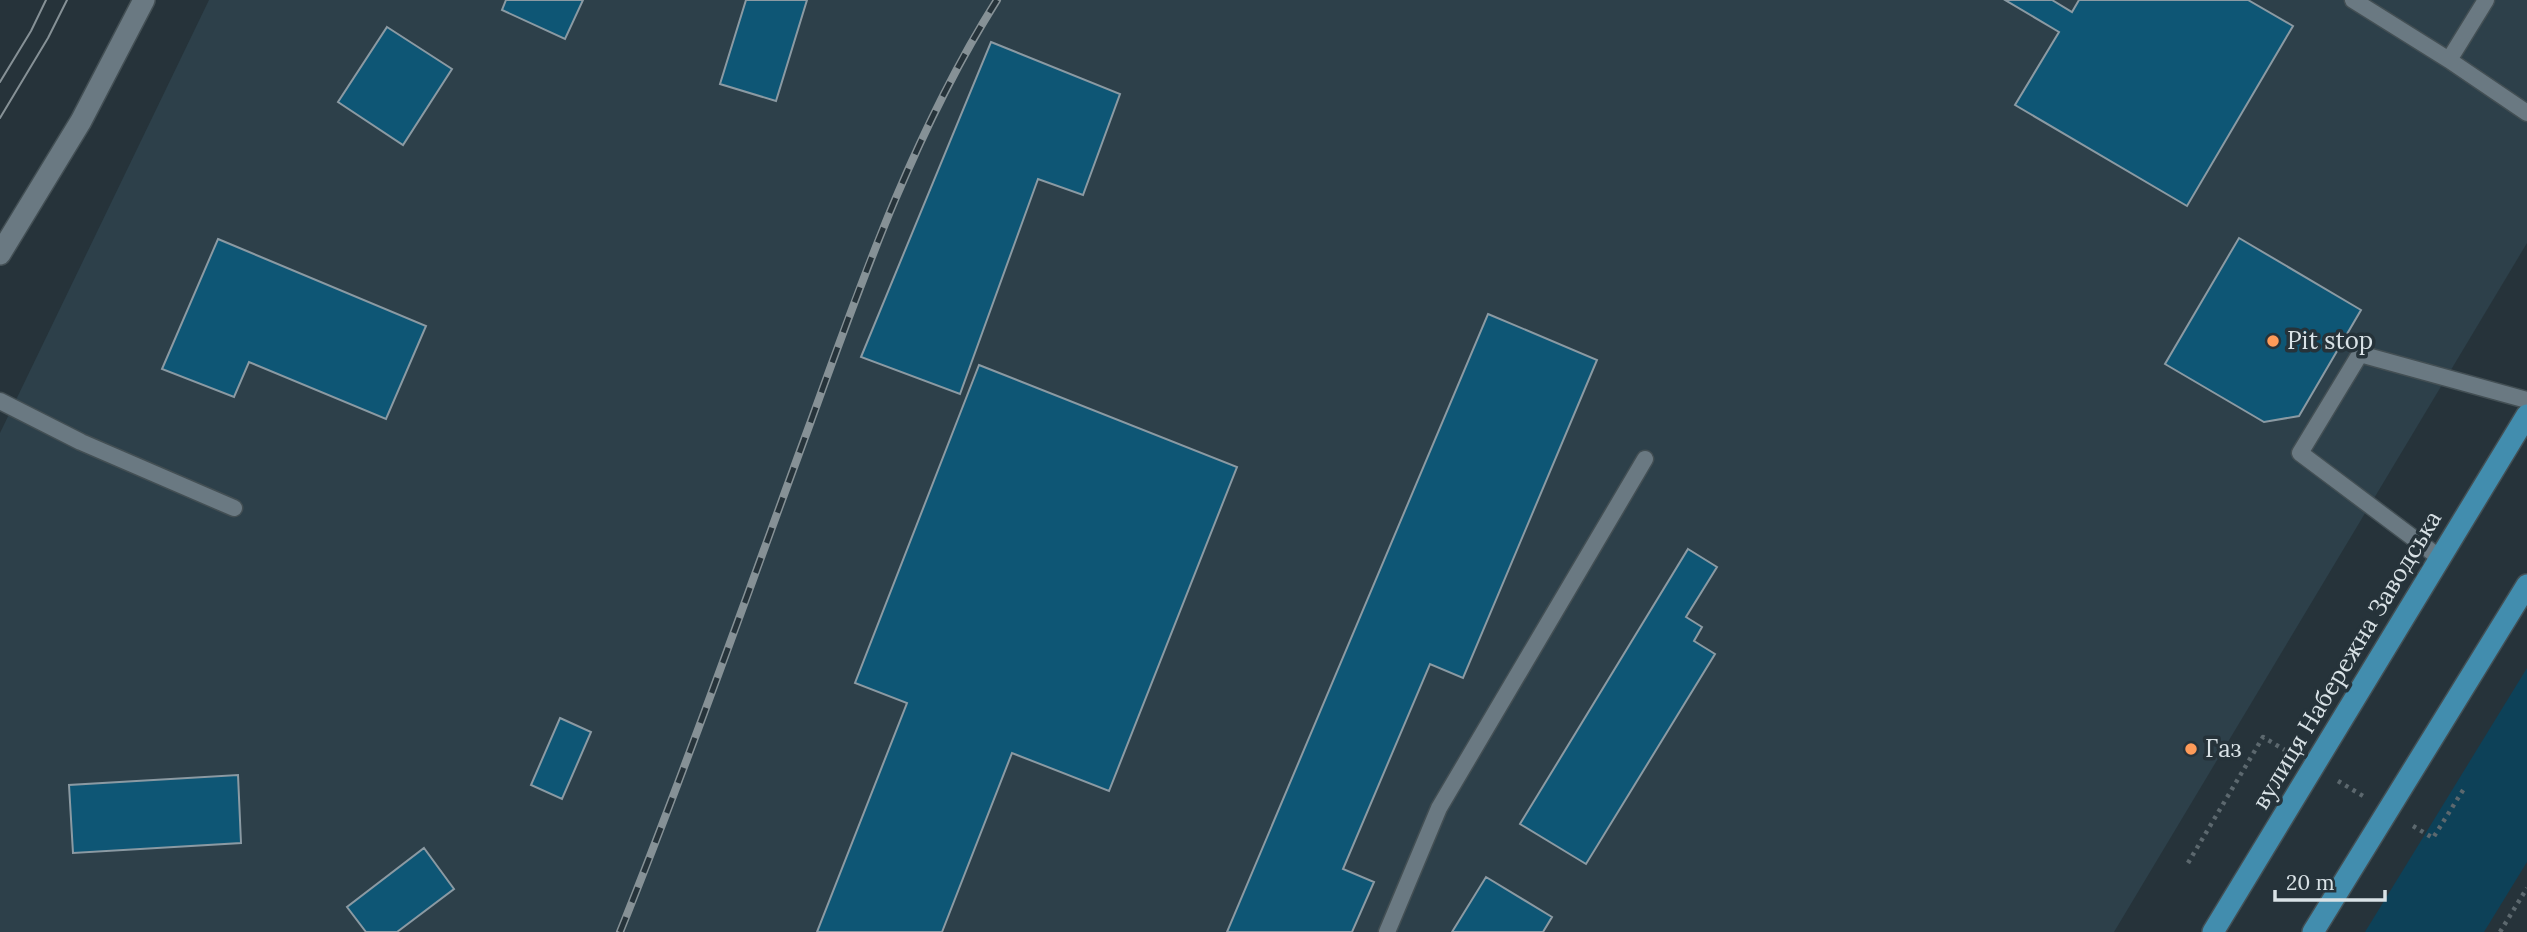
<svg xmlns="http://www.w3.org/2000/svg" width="2527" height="932" viewBox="0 0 2527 932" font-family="Lora,serif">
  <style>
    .built { fill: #2d404a }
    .green { fill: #0d4158 }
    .building { fill: #0e5675; stroke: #8b9aa3; stroke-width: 2 }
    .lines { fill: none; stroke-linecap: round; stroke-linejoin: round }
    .service-casing { stroke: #434f54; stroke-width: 19 }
    .tertiary-casing { stroke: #434f54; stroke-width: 24 }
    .primary-casing { stroke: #434f54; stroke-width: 24 }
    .path { stroke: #5c686e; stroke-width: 4.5; stroke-dasharray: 3.5 5; stroke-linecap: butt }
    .service { stroke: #6a7982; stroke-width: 16 }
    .tertiary { stroke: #6a7982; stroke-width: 21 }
    .primary { stroke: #428dae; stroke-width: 21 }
    .tram { stroke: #869196; stroke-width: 2 }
    .rail-casing { stroke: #869196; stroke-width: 8 }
    .rail { stroke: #26333a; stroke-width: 5; stroke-dasharray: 16; stroke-linecap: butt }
    .poi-dot { fill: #fe9b59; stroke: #26333a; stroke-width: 2.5 }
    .labels { text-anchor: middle; stroke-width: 7; stroke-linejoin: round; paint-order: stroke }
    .poi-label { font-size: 24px; fill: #d9e2e6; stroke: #26333a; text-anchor: start }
    .street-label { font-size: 24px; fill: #d9e2e6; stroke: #26333a }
  </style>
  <rect width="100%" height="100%" fill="#26333a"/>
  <path class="built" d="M209 0H2527V243L2114 932H0V433Z"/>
  <path class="green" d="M2527 668V862L2484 932H2365Z"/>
  <path class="building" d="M506 0H583L565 39 502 10Z
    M746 0H807L776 101 720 84Z
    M2005 0H2052L2072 12 2079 0H2248L2293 26 2187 206 2015 105 2059 32Z
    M387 27 452 69 403 145 338 102Z
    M991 42 1120 94 1083 195 1038 179 960 394 861 357Z
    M2239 238 2361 310 2299 416 2264 422 2165 364Z
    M218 239 426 326 386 419 249 362 234 397 162 369Z
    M1488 314 1597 360 1463 678 1430 664 1343 869 1374 882 1352 932H1227Z
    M979 365 1237 467 1109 791 1012 753 942 932H817L907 703 855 683Z
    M1688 549 1717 567 1686 617 1702 627 1694 641 1715 654 1586 864 1520 824Z
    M560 718 591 732 562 799 531 785Z
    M238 775 241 843 73 853 69 785Z
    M424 848 454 889 397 932H366L347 907Z
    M1486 877 1552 917 1543 932H1452Z"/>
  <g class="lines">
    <g class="service-casing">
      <path id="service" d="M2353 0 2449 60 2527 113
        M2449 60 2486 0
        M0 401 81 442 234 508
        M2440 558 2300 453 2360 354 2527 400
        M1387 932 1439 808 1645 459"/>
    </g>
    <g class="tertiary-casing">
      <path id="tertiary" d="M0 254 81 121 144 0"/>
    </g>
    <g class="primary-casing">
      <path id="primary" d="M2213 932 2527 415
        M2313 932 2527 585"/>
    </g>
    <path class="path" d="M2338 781 2363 796
      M2413 826 2433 838 2465 787
      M2188 863 2263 737 2288 752
      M2500 932 2527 888"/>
    <use href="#service" class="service"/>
    <use href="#tertiary" class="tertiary"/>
    <use href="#primary" class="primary"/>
    <path class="tram" d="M0 82 31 31 46 0
      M0 118 48 38 67 0"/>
    <g class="rail-casing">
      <path id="rail" d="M620 932C688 763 748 592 811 421 863 277 915 130 997 0"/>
    </g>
    <use href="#rail" class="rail"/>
  </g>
  <g class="poi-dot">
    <circle cx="2273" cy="341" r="7"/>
    <circle cx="2191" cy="749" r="7"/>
  </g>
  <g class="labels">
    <g class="poi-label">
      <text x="2287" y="349">Pit stop</text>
      <text x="2205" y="757">Газ</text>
    </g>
    <g class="street-label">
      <text transform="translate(2347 660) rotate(-59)" y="8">вулиця Набережна Заводська</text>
    </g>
  </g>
  <path d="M2275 890v10h110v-10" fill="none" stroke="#d9e2e6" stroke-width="3.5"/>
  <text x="2286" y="890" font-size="21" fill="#d9e2e6" stroke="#26333a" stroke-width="5" paint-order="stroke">20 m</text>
</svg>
